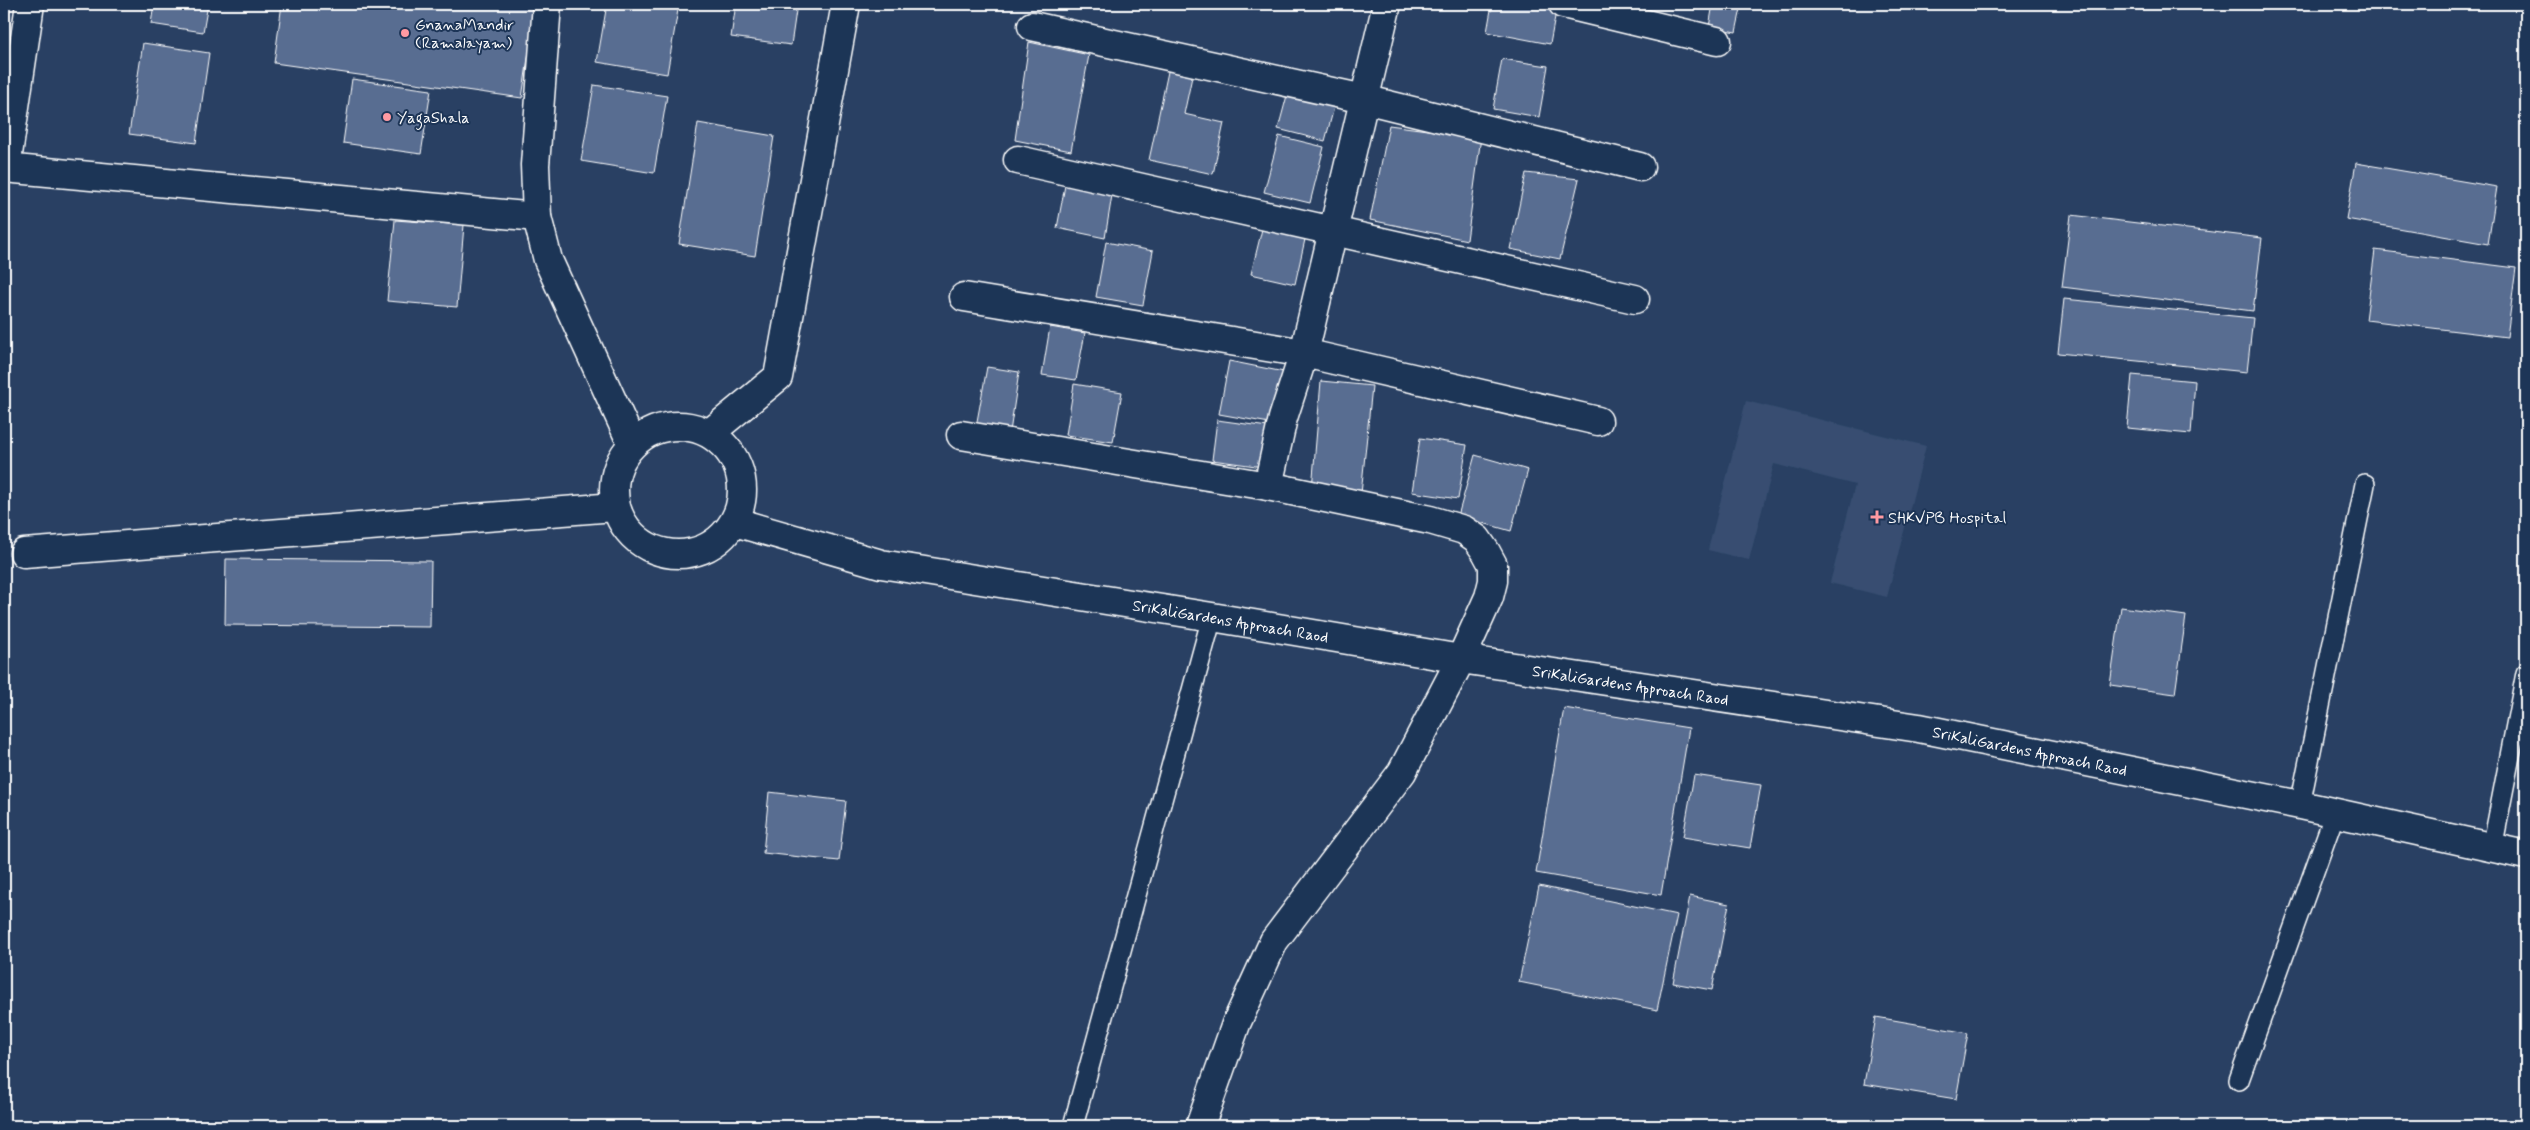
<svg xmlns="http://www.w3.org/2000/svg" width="2530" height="1130" viewBox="0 0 2530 1130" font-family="Mynerve,sans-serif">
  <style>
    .built { fill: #374e71 }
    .building { fill: #596d91; stroke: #fff }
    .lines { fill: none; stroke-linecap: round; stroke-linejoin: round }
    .service-casing { stroke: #fff; stroke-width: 22 }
    .minor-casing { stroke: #fff; stroke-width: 31 }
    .service { stroke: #1d3557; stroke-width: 19 }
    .minor { stroke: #1d3557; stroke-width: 28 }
    .poi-dot { fill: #ff9aa2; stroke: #1d3557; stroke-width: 2 }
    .labels { text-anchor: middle; stroke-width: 4; stroke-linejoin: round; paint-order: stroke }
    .poi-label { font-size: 16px; fill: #fff; stroke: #1d3557; text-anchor: start }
    .street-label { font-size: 16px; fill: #fff; stroke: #1d3557 }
  </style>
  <rect width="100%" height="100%" fill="#294063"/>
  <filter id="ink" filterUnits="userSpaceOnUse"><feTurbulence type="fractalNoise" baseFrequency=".02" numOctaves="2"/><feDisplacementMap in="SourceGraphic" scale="10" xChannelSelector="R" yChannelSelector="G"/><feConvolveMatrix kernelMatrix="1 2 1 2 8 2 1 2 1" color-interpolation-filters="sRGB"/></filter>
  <g filter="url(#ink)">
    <path class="built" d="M1746 401 1926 446 1887 597 1830 583 1855 485 1774 464 1749 560 1708 550Z"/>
    <path class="building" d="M154 4H208L203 32 151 24Z
      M282 4H536L522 98 274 63Z
      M607 4H679L667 74 597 62Z
      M736 4H797L791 45 731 37Z
      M1228 4H1252L1251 9Z
      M1492 4 1557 6 1550 44 1487 32Z
      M1713 4H1742L1736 32 1709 27Z
      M1029 42 1089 55 1071 151 1015 140Z
      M143 43 209 53 196 143 129 134Z
      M1502 59 1548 66 1539 117 1493 109Z
      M1169 67 1193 72 1184 114 1224 123 1213 174 1149 160Z
      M352 79 431 90 421 154 343 143Z
      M594 85 667 96 654 173 581 161Z
      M1289 88 1336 100 1325 141 1278 129Z
      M698 123 774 136 755 256 679 244Z
      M1389 125 1481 137 1467 240 1370 220Z
      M1279 136 1324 147 1310 203 1264 192Z
      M2356 163 2497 187 2488 244 2346 219Z
      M1526 173 1579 179 1560 259 1510 249Z
      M1066 180 1113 189 1105 238 1057 228Z
      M2071 215 2262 238 2253 311 2062 287Z
      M395 220 464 225 457 307 387 301Z
      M1263 225 1306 235 1295 284 1251 274Z
      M1106 242 1153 251 1143 305 1096 297Z
      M2375 250 2516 268 2507 337 2366 320Z
      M2064 299 2253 318 2247 372 2058 353Z
      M1050 327 1085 333 1076 380 1042 375Z
      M1229 361 1284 372 1275 424 1219 414Z
      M987 367 1019 372 1010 432 976 427Z
      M2132 375 2195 381 2191 434 2127 428Z
      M1321 381 1372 386 1361 494 1312 489Z
      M1074 384 1122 392 1113 442 1066 435Z
      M1217 420 1268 427 1263 467 1212 460Z
      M1420 438 1467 445 1458 499 1412 492Z
      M1475 455 1528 470 1511 531 1458 516Z
      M226 559 431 561 430 627 225 625Z
      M2121 607 2186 616 2175 694 2110 685Z
      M1564 708 1689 728 1661 895 1536 873Z
      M1694 775 1761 785 1750 848 1683 837Z
      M769 792 846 801 839 861 763 853Z
      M1539 886 1677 915 1657 1010 1519 982Z
      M1690 896 1729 904 1712 990 1673 983Z
      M1876 1017 1968 1033 1956 1099 1864 1084Z"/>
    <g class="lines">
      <g class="service-casing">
        <path id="service" d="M2300 805 2365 484
          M2492 849 2526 673
          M2239 1080 2335 813
          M1073 1126 1212 617"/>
      </g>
      <g class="minor-casing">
        <g id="minor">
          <path d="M547 4 535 165 537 217 548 260 632 444"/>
          <path d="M1563 4 1717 41"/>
          <path d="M1032 26 1364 99 1640 167"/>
          <path d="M1018 160 1635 299"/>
          <path d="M4 168 537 217"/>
          <path d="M6 168 30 4"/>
          <path d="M964 297 1304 353 1598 421"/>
          <circle cx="678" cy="490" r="64"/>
          <path d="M710 433 778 377 846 4"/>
          <path d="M961 435 1268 486"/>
          <path id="s1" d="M735 522 881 564 1212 617 1461 659 1919 728 2300 805 2526 855"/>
          <path d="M24 553 615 507"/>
          <path d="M1200 1126 1236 1024 1274 941 1402 772 1461 659 1489 597 1493 581V565L1486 552 1477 539 1464 530 1430 520 1268 486 1283 418 1304 353 1387 4"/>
        </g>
      </g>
      <use href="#service" class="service"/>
      <use href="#minor" class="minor"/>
    </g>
  </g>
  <g class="poi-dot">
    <circle cx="405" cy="33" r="5"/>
    <circle cx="387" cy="117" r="5"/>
    <path d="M1874.5 509.5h5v5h5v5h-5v5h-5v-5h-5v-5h5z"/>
  </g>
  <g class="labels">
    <g class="poi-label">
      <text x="415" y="30">GnanaMandir<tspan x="415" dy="18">(Ramalayam)</tspan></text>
      <text x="397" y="123">YagaShala</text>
      <text x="1888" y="523">SHKVPB Hospital</text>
    </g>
    <g class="street-label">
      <text dy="6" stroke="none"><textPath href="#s1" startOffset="506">SriKaliGardens Approach Raod</textPath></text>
      <text dy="6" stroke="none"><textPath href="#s1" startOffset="911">SriKaliGardens Approach Raod</textPath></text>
      <text dy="6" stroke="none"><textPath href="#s1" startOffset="1316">SriKaliGardens Approach Raod</textPath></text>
    </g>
  </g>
  <rect width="2530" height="1130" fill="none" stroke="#1d3557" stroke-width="20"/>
  <rect x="10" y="10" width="2510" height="1110" fill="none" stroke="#fff" stroke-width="2" filter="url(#ink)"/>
</svg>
